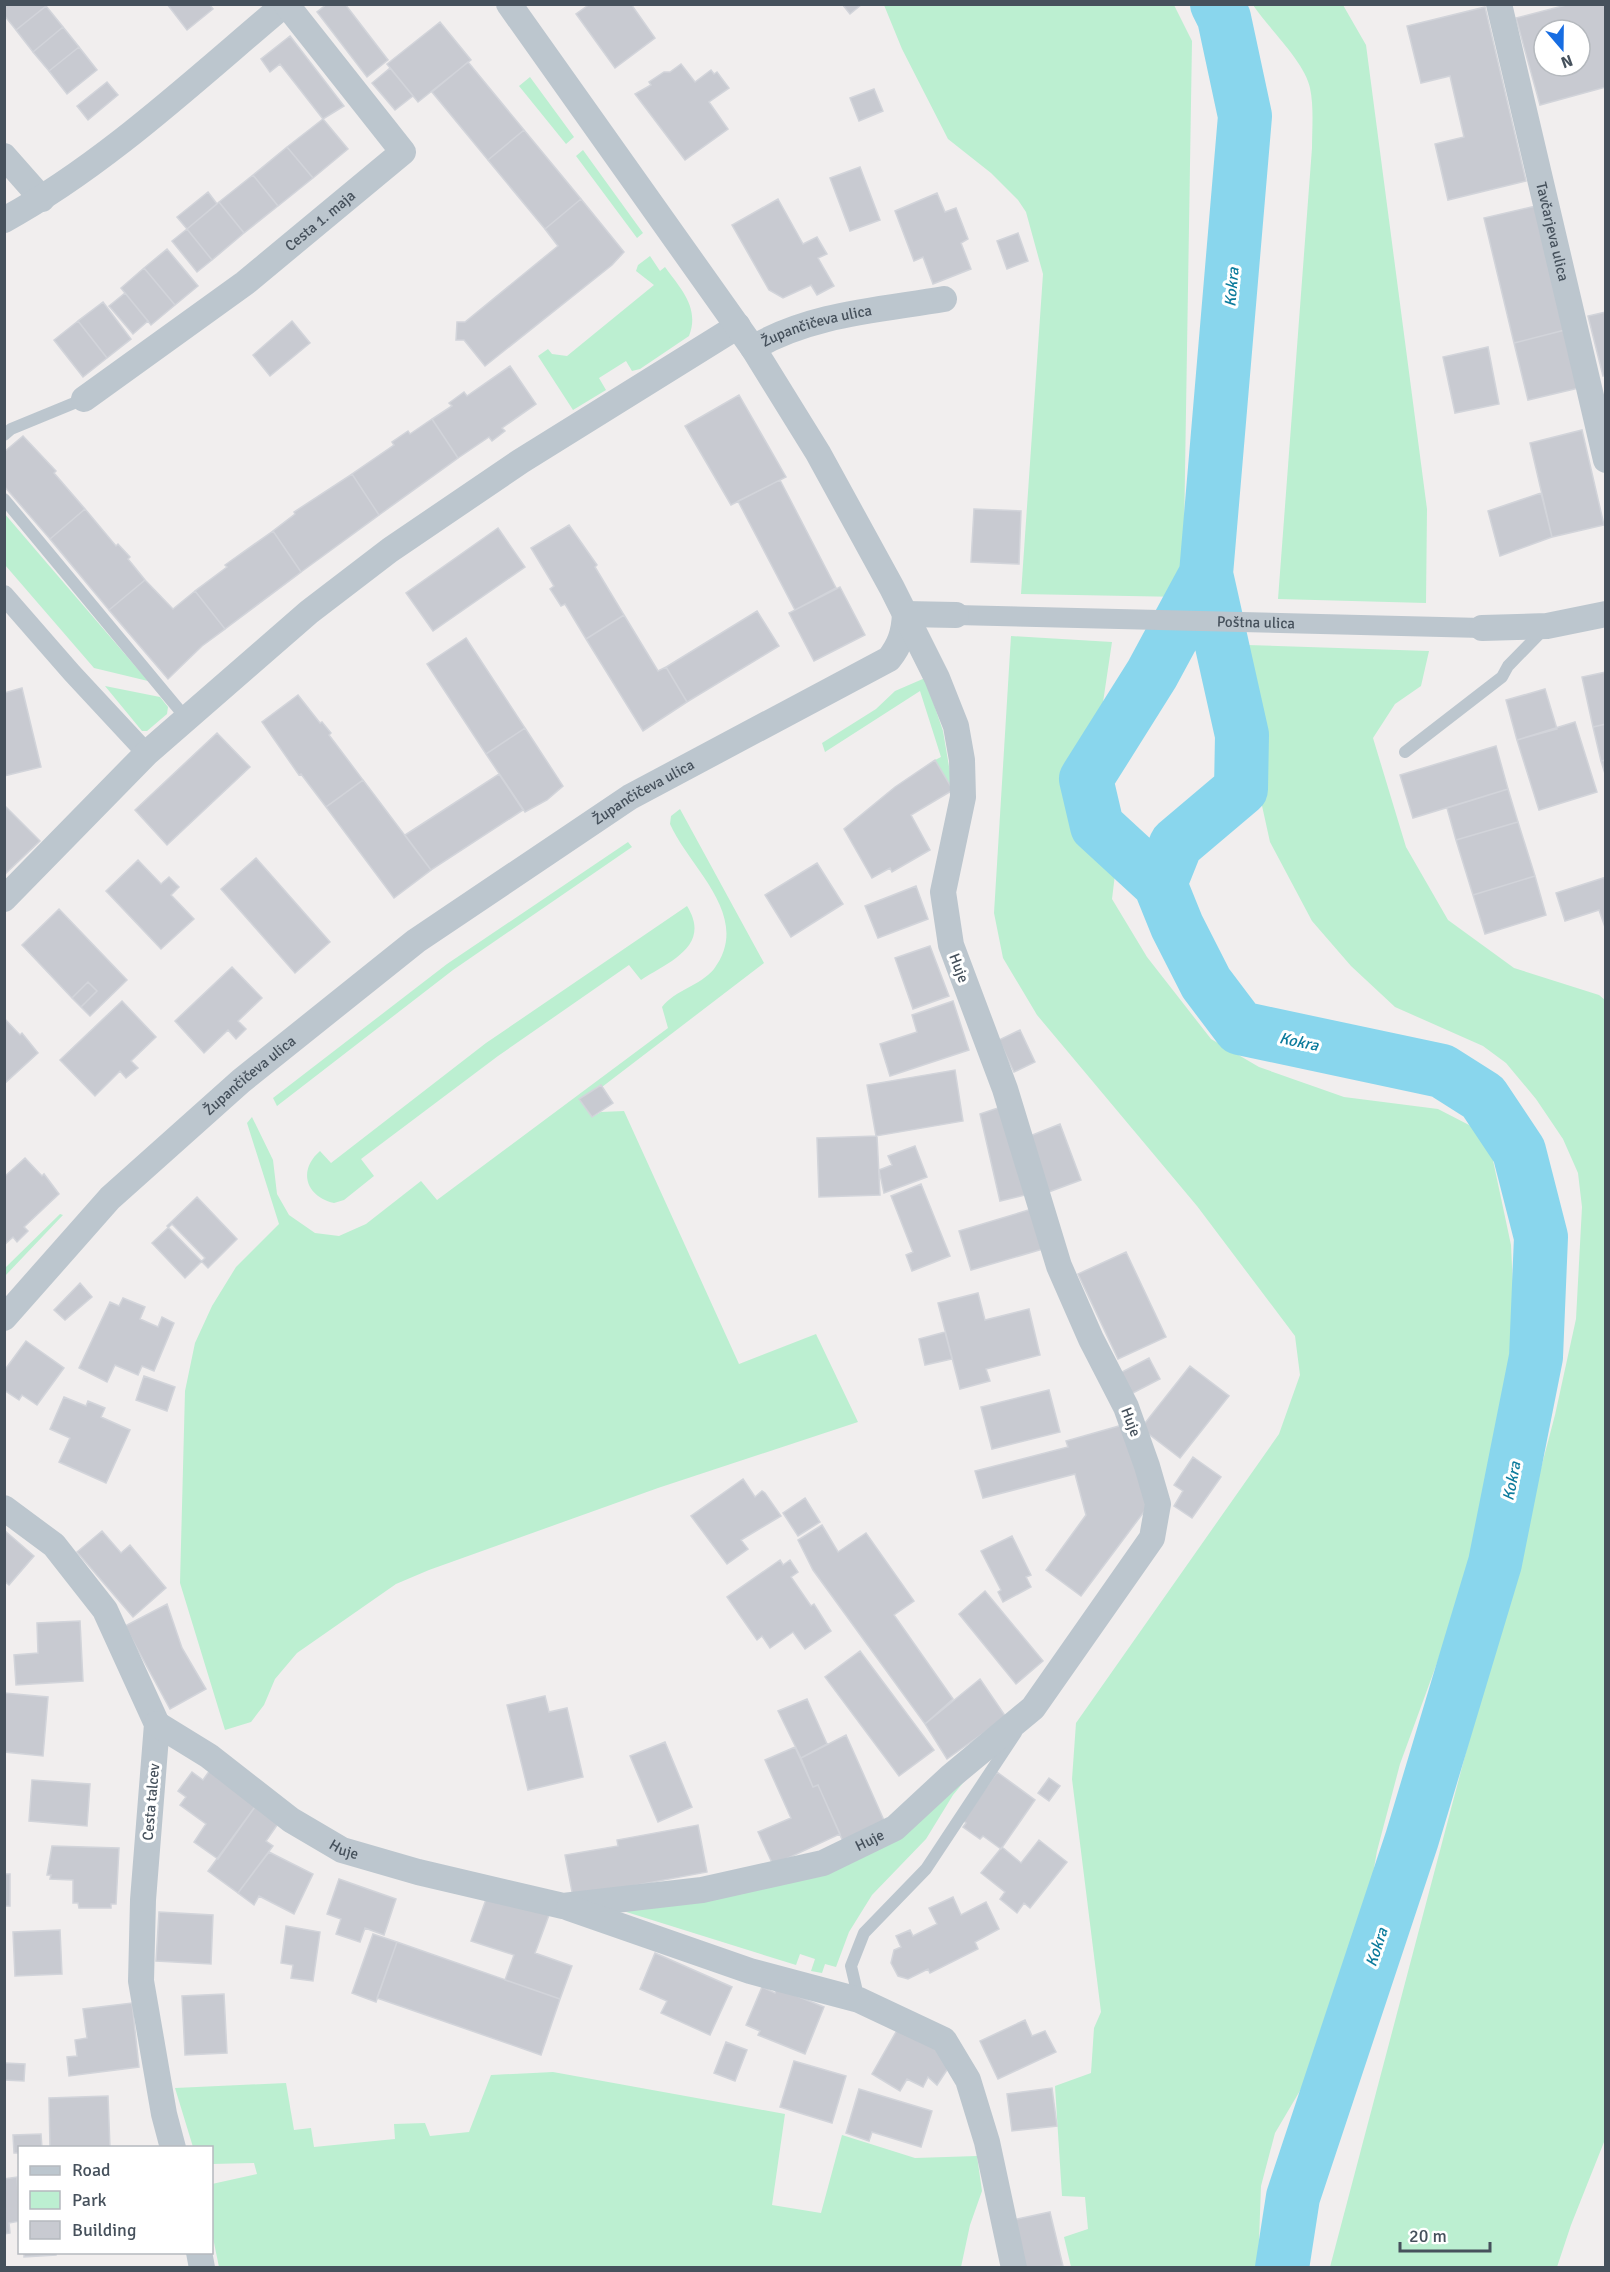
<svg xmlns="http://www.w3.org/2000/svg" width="1610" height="2272" viewBox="0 0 1610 2272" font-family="Signika,sans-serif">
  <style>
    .green { fill: #bcefd1 }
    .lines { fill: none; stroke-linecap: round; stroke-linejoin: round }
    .river { stroke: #89d6ed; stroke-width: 54 }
    .building { fill: #c8cad1; stroke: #d2d4da; stroke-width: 1.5; fill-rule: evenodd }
    .service { stroke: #bcc6ce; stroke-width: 12 }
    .pedestrian { stroke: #bcc6ce; stroke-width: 20 }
    .minor { stroke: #bcc6ce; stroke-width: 26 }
    .labels { text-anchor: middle; stroke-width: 6; stroke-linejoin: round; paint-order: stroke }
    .street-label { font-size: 15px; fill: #46515c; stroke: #fff }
    .water-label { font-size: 16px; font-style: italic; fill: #0c7b9c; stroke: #fff }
  </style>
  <rect width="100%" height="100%" fill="#f1eeee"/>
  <path class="green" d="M884 5H1174L1192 41 1183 597 1021 594 1043 274 1026 212 1018 200 991 173 948 139 902 49Z
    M1253 5H1343L1366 45 1427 509 1426 603 1278 599 1312 148C1312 129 1314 107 1310 88 1305 62 1268 28 1253 5Z
    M530 77 574 137 566 144 519 86Z
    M583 150 643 233 637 238 576 156Z
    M650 256 660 271 665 267C681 289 700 308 689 336L640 369 632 371 626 361 599 378 606 390 573 410 538 356 548 349 552 354 567 356 654 285 636 271 638 265Z
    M4 513 148 681 94 668 5 565Z
    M1011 636 1112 642 1092 776 1117 858 1112 899 1147 957 1211 1039 1259 1067 1344 1097 1438 1109 1471 1126 1491 1151 1511 1245 1515 1331 1509 1419 1482 1540 1400 1764 1377 1851 1359 1953 1324 2050 1275 2133 1261 2186 1258 2267H1071L1064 2237 1088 2229 1085 2197 1062 2196 1055 2086 1091 2073 1094 2028 1101 2012 1072 1779 1076 1723 1279 1434 1300 1375 1295 1336 1197 1206 1037 1015 1003 958 994 913Z
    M1247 645 1429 651 1421 686 1395 704 1373 738 1406 847 1448 920 1514 968 1599 995 1605 1000 1606 2137 1571 2225 1557 2267H1330L1555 1415 1576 1319 1582 1207 1578 1173 1563 1139 1536 1099 1506 1063 1483 1046 1395 1007 1351 966 1312 921 1270 842 1257 783 1245 765 1242 723Z
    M925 678 943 731 953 790 935 760 941 757 920 691 825 752 822 743 876 709 895 691Z
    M105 686 160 697 168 707 167 714 147 731H142Z
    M680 809 764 963 602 1087 600 1085 580 1100 592 1117 601 1112 624 1111 739 1364 816 1334 858 1422 658 1488 429 1570 396 1584 297 1653 275 1679 264 1705 251 1722 225 1730 180 1583 185 1391 195 1343 212 1306 236 1267 279 1224 247 1123 252 1117 273 1160 277 1194 289 1215 315 1233 339 1236 366 1224 421 1181 437 1200 668 1028 662 1007C675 990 700 986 714 969 753 916 690 869 670 824L671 816Z
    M628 842 632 847 453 970 277 1106 273 1098 447 964Z
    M687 906C712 946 669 962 641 980L629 965 498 1056 361 1159 374 1176 344 1200 334 1203C305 1196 298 1170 320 1151L331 1163 486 1043Z
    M60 1214 63 1215 5 1276V1268Z
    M996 1743 953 1795 926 1839 872 1895 849 1932 836 1967 825 1964 822 1973 811 1971 815 1959 800 1954 796 1965 620 1910 827 1870Z
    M553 2072 785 2114 772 2205 821 2213 842 2135 915 2158 977 2156 982 2191 970 2225 961 2267H219L212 2233V2184L257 2174 254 2163 212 2164V2148L193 2147 175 2088 286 2083 294 2130 311 2128 314 2147 395 2139 394 2124 425 2123 430 2136 469 2132 491 2075Z"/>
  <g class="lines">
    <path class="river" d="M1217 4 1224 18 1245 116 1206 574 1242 735 1241 789 1176 844 1160 884 1177 926 1206 983 1240 1028 1442 1071 1483 1097 1519 1151 1541 1237 1536 1357 1495 1563 1412 1839 1293 2197 1282 2268
      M1160 884 1097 826 1086 779 1152 674 1206 574"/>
  </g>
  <path class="building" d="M5 4H45L46 6 16 30 4 15Z
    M167 4H209L213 9 187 30Z
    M327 4H345L388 60 367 77 317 12Z
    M590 4H631L655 38 615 68 576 14Z
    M842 4H861V5L850 14Z
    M1570 4H1606V87L1540 105 1516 18ZM1544 30H1580V66H1544Z
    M46 6 63 27 33 52 16 30Z
    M1485 7 1526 181 1448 200 1435 144 1464 137 1450 76 1421 83 1407 26Z
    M440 22 471 60 418 102 387 64Z
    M63 27 79 47 49 71 33 52Z
    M290 36 344 106 323 119 280 64 270 72 261 59Z
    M79 47 97 70 67 94 49 71Z
    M468 62 524 130 488 160 432 92Z
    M681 64 695 82 711 70 714 74 717 72 729 88 709 102 728 129 685 160 635 94 651 85 649 82 664 72H670Z
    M390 68 413 96 395 110 372 83Z
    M107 82 118 95 88 120 77 106Z
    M874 89 883 111 859 121 850 98Z
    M323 119 348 149 313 178 287 147Z
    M524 130 581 199 545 229 488 160Z
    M287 147 313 178 278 206 253 175Z
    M860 167 880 220 850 231 830 178Z
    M253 175 278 206 244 233 219 202Z
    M208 192 217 204 187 229 177 217Z
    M937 193 945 212 956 208 968 239 961 243 971 269 933 284 923 257 914 261 895 211Z
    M581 199 624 252 612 265 485 366 464 340H456L457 322H465L558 246 545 229Z
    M778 199 803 244 817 237 827 254 818 258 834 286 817 295 811 285 783 298 769 290 732 225Z
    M219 202 244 233 212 260 187 229Z
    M1536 206 1565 330 1514 343 1484 218Z
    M187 229 212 260 197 272 172 241Z
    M1018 233 1028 261 1007 269 997 241Z
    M167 249 198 286 175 305 144 268Z
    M144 268 175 305 151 325 121 288Z
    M125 293 148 321 133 334 109 306Z
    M103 302 131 339 107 358 78 321Z
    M1606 312V375L1603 376 1588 316Z
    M78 321 107 358 83 377 54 340Z
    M292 321 310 343 270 376 253 355Z
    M1565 330 1579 388 1528 400 1514 343Z
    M1488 347 1499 404 1455 413 1443 357Z
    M510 366 536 404 502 428 505 431 492 441 489 437 458 458 432 419 452 406 449 403 464 392 467 396Z
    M739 395 786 477 731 505 685 426Z
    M432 419 458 458 379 515 352 474 394 445 392 442 408 431 410 434Z
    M1582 430 1604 525 1552 537 1530 443Z
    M23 436 56 471 54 473 85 509 50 539 4 486V452Z
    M352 474 379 515 301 572 273 531 295 514 294 512Z
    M780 480 836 588 795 610 738 501Z
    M1541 493 1552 537 1500 556 1488 511Z
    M85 509 116 546 118 544 130 557 128 559 145 580 109 610 50 539Z
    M974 509 1021 511 1019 564 971 562Z
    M569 525 597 565 595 567 624 615 586 639 565 604 561 606 550 589 554 586 531 548Z
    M498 528 525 567 433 631 406 593Z
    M273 531 301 572 225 629 195 591 227 567 225 565Z
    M145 580 173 609 195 591 225 629 202 646 168 679 109 610Z
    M840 587 865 635 814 661 789 613Z
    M757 611 779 646 687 702 666 667Z
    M624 615 658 671 666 667 687 702 643 731 586 639Z
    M466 638 525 728 486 754 427 664Z
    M1606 672V724L1593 727 1582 677Z
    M22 688 41 767 4 776V693Z
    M1545 689 1557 729 1517 740 1506 700Z
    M298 695 320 723 322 722 331 733 329 735 363 780 326 807 301 774 299 775 262 722Z
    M1575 722 1597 792 1539 810 1517 740Z
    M1606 724V760L1601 761 1593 727Z
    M525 728 563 786 547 800 525 812 486 754Z
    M217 733 250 767 167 845 135 810Z
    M1496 746 1508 789 1413 818 1400 775Z
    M935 760 953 790 911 815 930 850 892 872 890 868 872 878 844 829 895 787Z
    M1606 760V777L1601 761Z
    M499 774 523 810 431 870 405 835Z
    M363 780 431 870 394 898 326 807Z
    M1508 789 1518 822 1456 840 1447 808Z
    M4 805 40 841 4 875Z
    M1518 822 1535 876 1473 895 1456 840Z
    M256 858 330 942 295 973 221 889Z
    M138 860 161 884 169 877 179 887 171 895 194 919 161 949 106 891Z
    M817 863 843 904 791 937 765 895Z
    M1535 876 1546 915 1485 934 1473 895Z
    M1606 877V930L1599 910 1565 921 1556 893Z
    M916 886 928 919 878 938 865 906Z
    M59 909 127 980 90 1016 81 1007 97 991 88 982 72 998 22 945Z
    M930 946 949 996 913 1009 895 958Z
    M232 967 262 998 238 1021 246 1029 236 1039 228 1030 204 1053 175 1021Z
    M88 982 97 991 81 1007 72 998Z
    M122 1001 156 1037 131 1061 138 1068 126 1078 120 1071 95 1096 60 1060Z
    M953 1001 969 1050 890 1076 880 1044 917 1032 912 1015Z
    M4 1018 20 1035 22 1033 38 1053 4 1084Z
    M1020 1030 1035 1062 1014 1072 999 1040Z
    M955 1070 963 1121 876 1136 867 1085Z
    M601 1085 613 1103 592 1117 579 1099Z
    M1001 1107 1025 1195 1000 1201 980 1114Z
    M1060 1124 1081 1180 1046 1193 1025 1138Z
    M877 1136 880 1195 819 1197 817 1138Z
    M915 1146 927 1177 884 1193 879 1170 892 1165 888 1156Z
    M25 1158 42 1176 44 1174 59 1194 24 1227 28 1231 17 1242 13 1237 4 1245V1177Z
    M921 1184 950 1256 912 1271 906 1255 913 1252 891 1196Z
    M197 1197 237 1239 208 1268 167 1226Z
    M1032 1209 1043 1249 971 1270 959 1231Z
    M172 1224 205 1258 185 1278 152 1243Z
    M1126 1252 1166 1337 1118 1359 1078 1274Z
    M80 1283 92 1297 65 1320 54 1310Z
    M978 1293 985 1320 1029 1309 1040 1355 986 1369 990 1381 960 1389 938 1303Z
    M123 1298 145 1307 140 1319 158 1327 162 1317 174 1323 154 1371 142 1366 138 1375 115 1365 107 1382 79 1368 110 1302 119 1306Z
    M945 1332 952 1359 925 1365 919 1339Z
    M26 1341 64 1368 37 1405 22 1395 19 1400 4 1390V1371Z
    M1149 1358 1160 1379 1129 1395 1118 1374Z
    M1190 1366 1229 1396 1180 1458 1141 1428Z
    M144 1376 175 1387 167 1411 136 1400Z
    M1049 1390 1060 1432 992 1449 981 1407Z
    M64 1397 86 1406 88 1401 105 1408 101 1417 130 1430 106 1483 59 1462 70 1438 50 1429Z
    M1126 1424 1149 1505 1081 1596 1046 1570 1086 1515 1075 1474 983 1498 975 1471 1068 1447 1066 1441Z
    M1193 1457 1221 1477 1192 1518 1174 1506 1183 1491 1174 1485Z
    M743 1479 755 1497 762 1491 765 1493 781 1516 741 1540 748 1549 727 1564 691 1516Z
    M805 1498 820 1522 798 1536 783 1513Z
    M822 1525 838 1552 866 1533 914 1601 894 1615 953 1699 925 1724 813 1570 798 1540Z
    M4 1530 34 1556 9 1585 4 1581Z
    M102 1531 121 1553 130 1545 166 1588 133 1617 77 1552Z
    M1012 1536 1031 1575 1026 1577 1031 1587 1003 1602 998 1592 1001 1590 981 1551Z
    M780 1560 783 1565 790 1560 798 1572 791 1577 811 1606 814 1604 831 1631 805 1649 793 1632 770 1648 762 1636 757 1640 727 1597Z
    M985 1591 1043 1661 1016 1684 959 1614Z
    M167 1604 182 1648 206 1689 170 1709 125 1626Z
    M80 1621 83 1681 16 1685 14 1655 38 1653 37 1623Z
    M860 1651 934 1750 899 1776 825 1677Z
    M980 1679 1006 1717 947 1759 925 1724Z
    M4 1693 48 1697 43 1756 4 1752Z
    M545 1696 549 1712 567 1708 583 1777 528 1790 507 1705Z
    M807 1699 827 1744 801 1758 778 1711Z
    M846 1735 887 1827 845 1846 818 1785 813 1787 801 1758Z
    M665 1742 692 1807 658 1822 630 1756Z
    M795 1747 813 1787 818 1785 840 1834 773 1865 758 1832 791 1818 765 1760Z
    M210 1770 257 1804 218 1859 194 1842 206 1824 180 1805 186 1797 178 1791 192 1772 203 1780Z
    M997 1772 1035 1800 1001 1849 983 1836 980 1839 963 1827 966 1823 963 1820Z
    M1049 1778 1060 1786 1049 1801 1038 1793Z
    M32 1780 90 1784 87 1826 29 1821Z
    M257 1804 280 1821 266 1841 273 1846 238 1893 208 1871Z
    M698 1825 707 1872 573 1897 565 1855 618 1846 617 1840Z
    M1039 1840 1067 1862 1030 1908 1024 1903 1017 1913 1000 1899 1005 1892 981 1873 1002 1847 1021 1863Z
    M52 1846 119 1848 116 1904H111V1908H79L78 1903H73V1880L50 1879 51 1875H47Z
    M269 1852 313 1874 294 1914 259 1896 254 1905 238 1893Z
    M4 1874H10V1906H4Z
    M339 1879 396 1899 384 1935 365 1928 360 1942 336 1934 341 1919 327 1914Z
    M488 1894 549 1915 535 1953 572 1966 560 1999 505 1980 514 1955 471 1941Z
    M953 1897 961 1915 986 1902 999 1929 975 1942 978 1949 930 1973 928 1969 908 1979 898 1976 891 1963 894 1950 901 1947 896 1936 910 1930 913 1936 937 1924 929 1908Z
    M159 1912 213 1915 211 1964 156 1961Z
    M286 1926 320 1932 313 1981 291 1978 293 1965 281 1963Z
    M60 1930 62 1974 15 1976 13 1932Z
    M373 1934 397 1942 376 2002 352 1993Z
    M397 1942 560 1999 541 2055 377 1998Z
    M655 1953 732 1987 710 2035 661 2013 667 2001 640 1989Z
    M762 1987 775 1993 777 1988 824 2007 805 2054 758 2035 760 2031 746 2025Z
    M224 1994 227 2053 185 2055 182 1996Z
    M132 2003 139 2067 69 2076 67 2057 77 2056 75 2040 87 2038 83 2009Z
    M1025 2020 1032 2036 1045 2031 1056 2052 998 2079 980 2041Z
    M900 2025 942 2050 949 2067 937 2085 928 2077 923 2087 907 2079 900 2091 872 2074Z
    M726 2042 747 2050 735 2081 714 2073Z
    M794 2061 846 2076 832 2123 780 2107Z
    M4 2063 25 2064 24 2081 4 2080Z
    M1052 2088 1057 2126 1012 2131 1007 2094Z
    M859 2089 932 2111 921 2147 872 2132 869 2141 846 2133Z
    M108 2096 110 2148H50L49 2098Z
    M41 2134 42 2148H20V2153H14L13 2135Z
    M17 2177 20 2221 9 2223 10 2233 4 2234V2179Z
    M1050 2212 1063 2266 1024 2268 1013 2220Z
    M24 2252H56V2255L24 2257Z"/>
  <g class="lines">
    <path class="service" d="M4 435 11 429 84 399
      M4 499 186 718
      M1405 752 1502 677 1508 666 1544 629
      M859 2000 851 1966 864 1933 926 1869 1016 1733"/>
    <g class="pedestrian">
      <path d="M4 595 72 673 138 744"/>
      <path id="s1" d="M956 615 1482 628"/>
    </g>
    <g class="minor">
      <path id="s2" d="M1499 4 1606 460"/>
      <path d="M4 156 42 199"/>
      <path d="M4 220C105 165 197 78 285 4"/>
      <path id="s3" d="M753 348C810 314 880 310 944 299"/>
      <path id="s4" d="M84 399 245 283 403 152 286 4"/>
      <path d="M905 614 956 615"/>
      <path d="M1482 628 1547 626 1606 614"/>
      <path d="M4 899 147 753 309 612 390 550 521 461 738 326"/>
      <path id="s5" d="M4 1318 110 1198 241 1081 416 941 630 797 889 659C900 645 904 633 905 614"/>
      <path d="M4 1508 54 1545 105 1610 157 1724 143 1900 141 1981 164 2114 173 2148"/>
      <path id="s6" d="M157 1724 209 1756 291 1820 342 1850 418 1872 563 1906 702 1890 823 1863 895 1828 950 1777 1033 1708 1152 1538 1158 1504 1147 1466 1126 1407 1091 1339 1059 1266 1005 1089 951 945 943 892 963 797 962 760 956 726 937 678 892 588 818 453 753 348 509 4"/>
      <path d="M569 1908 750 1971 859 2000 944 2040 968 2080 987 2142 1014 2268"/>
      <path d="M199 2252 202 2268"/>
    </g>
  </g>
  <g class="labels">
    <g class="street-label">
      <text dy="5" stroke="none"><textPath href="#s4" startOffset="296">Cesta 1. maja</textPath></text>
      <text dy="5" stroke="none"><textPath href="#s2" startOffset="234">Tavčarjeva ulica</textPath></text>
      <text dy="5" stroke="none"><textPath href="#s3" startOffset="68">Župančičeva ulica</textPath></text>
      <text dy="5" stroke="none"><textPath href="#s1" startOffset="300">Poštna ulica</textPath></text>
      <text dy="5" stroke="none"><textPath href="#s5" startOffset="832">Župančičeva ulica</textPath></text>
      <text transform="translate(959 968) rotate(69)" y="5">Huje</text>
      <text dy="5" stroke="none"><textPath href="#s5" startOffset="346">Župančičeva ulica</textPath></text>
      <text transform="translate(1131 1422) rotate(69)" y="5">Huje</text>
      <text transform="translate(151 1802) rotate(-85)" y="5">Cesta talcev</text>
      <text dy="5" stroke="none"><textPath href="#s6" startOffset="768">Huje</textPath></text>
      <text dy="5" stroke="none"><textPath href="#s6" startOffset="226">Huje</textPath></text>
    </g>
    <g class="water-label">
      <text transform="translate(1231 287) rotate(-85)" y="6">Kokra</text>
      <text transform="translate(1299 1041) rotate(12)" y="6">Kokra</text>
      <text transform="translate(1511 1481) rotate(-79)" y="6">Kokra</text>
      <text transform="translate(1376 1947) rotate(-72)" y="6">Kokra</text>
    </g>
  </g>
  <rect width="1610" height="2272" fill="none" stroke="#46515c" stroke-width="12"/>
  <rect x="18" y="2146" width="195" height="108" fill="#ffffff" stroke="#b5b9be" stroke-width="1.5"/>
  <rect x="30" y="2166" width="30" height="9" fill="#bcc6ce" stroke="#b5b9be" stroke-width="1.5"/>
  <text x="72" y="2176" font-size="18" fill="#46515c">Road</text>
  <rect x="30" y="2191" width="30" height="18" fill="#bcefd1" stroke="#b5b9be" stroke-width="1.5"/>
  <text x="72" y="2206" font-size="18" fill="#46515c">Park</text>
  <rect x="30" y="2221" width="30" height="18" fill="#c8cad1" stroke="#b5b9be" stroke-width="1.5"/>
  <text x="72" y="2236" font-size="18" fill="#46515c">Building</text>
  <g transform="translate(1562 48) rotate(160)"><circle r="28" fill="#ffffff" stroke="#b5b9be" stroke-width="1.5"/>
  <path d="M0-4.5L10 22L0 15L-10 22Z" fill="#176de2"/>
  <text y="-9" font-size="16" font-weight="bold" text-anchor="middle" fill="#46515c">N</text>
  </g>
  <path d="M1400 2242v9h90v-9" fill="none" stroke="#46515c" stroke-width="3"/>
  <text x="1409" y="2242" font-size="18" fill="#46515c" stroke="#ffffff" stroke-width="4.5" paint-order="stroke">20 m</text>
</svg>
